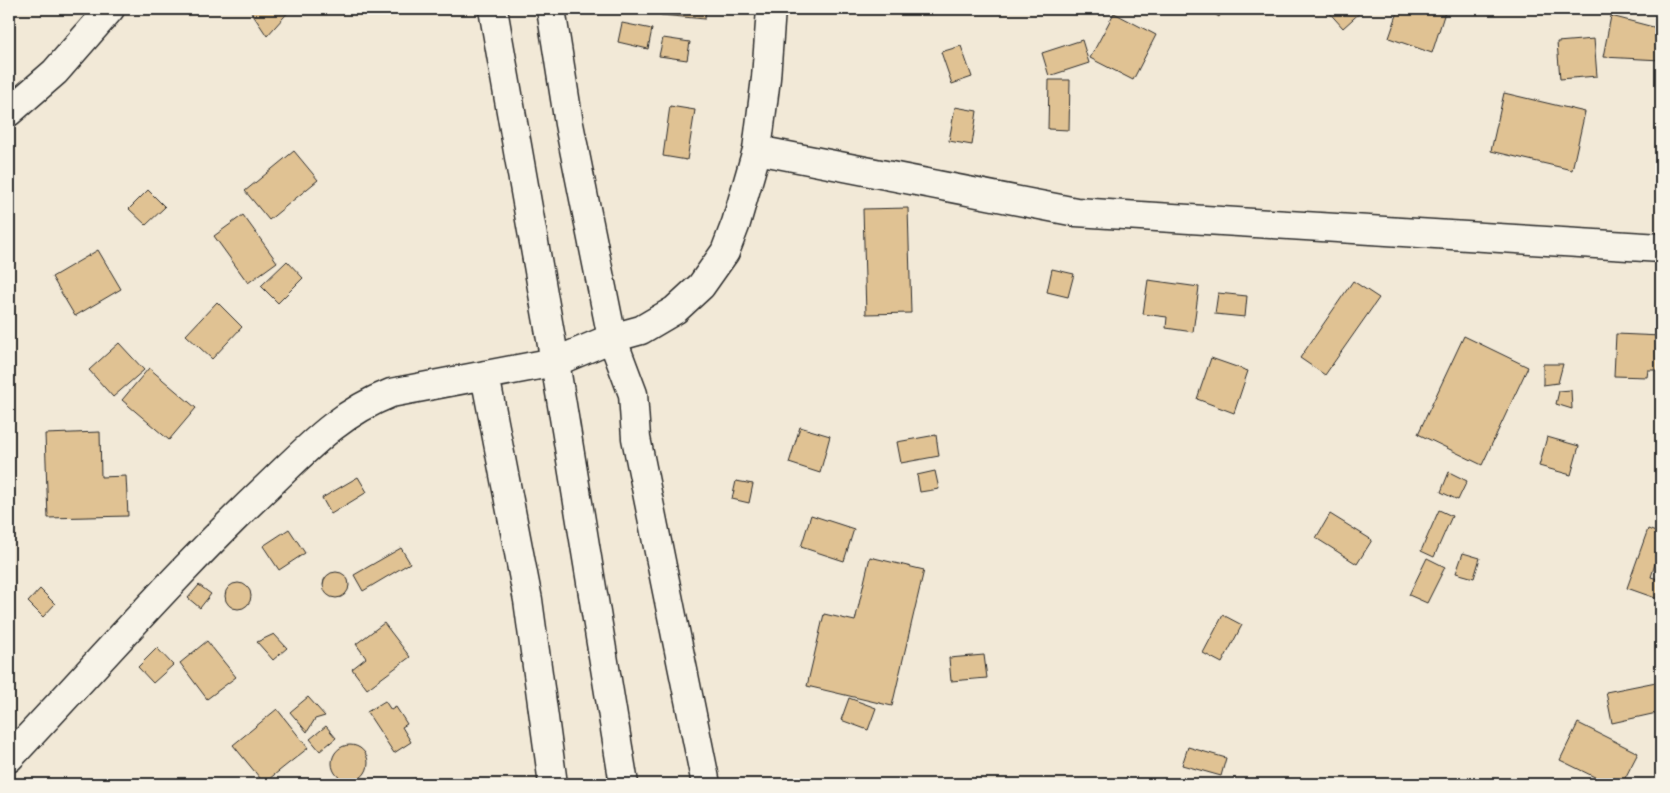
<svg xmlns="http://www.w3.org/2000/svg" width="1670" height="793" viewBox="0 0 1670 793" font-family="'Patrick Hand',sans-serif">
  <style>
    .building { fill: #e0c293; stroke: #2b2b2b }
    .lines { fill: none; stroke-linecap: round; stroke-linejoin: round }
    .minor-casing { stroke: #2b2b2b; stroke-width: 31 }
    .major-casing { stroke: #2b2b2b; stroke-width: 31 }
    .minor { stroke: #f7f3e8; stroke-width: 28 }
    .major { stroke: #f7f3e8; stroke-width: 28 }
  </style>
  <rect width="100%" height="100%" fill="#f2e9d7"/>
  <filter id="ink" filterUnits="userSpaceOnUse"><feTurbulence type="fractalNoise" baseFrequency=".02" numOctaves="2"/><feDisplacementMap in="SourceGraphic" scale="10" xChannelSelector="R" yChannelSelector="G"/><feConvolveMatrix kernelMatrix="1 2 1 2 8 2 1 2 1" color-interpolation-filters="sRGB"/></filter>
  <g filter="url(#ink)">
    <path class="building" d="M249 9H291L267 36Z
      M662 9H706L705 19 661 15Z
      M1207 9H1223L1219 17Z
      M1326 9H1362L1363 10 1343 28Z
      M1399 9H1446L1432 53 1389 38Z
      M1114 13 1156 35 1133 80 1090 58Z
      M1611 16 1661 29V60L1603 57Z
      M622 23 652 29 648 49 618 42Z
      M663 38 690 42 687 60 659 56Z
      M1594 39 1597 76 1560 79 1557 42Z
      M1082 40 1089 63 1049 76 1042 53Z
      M961 46 972 77 952 84 941 52Z
      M1049 80H1070L1069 130 1048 129Z
      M1504 93 1585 112 1572 170 1491 151Z
      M670 106 695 110 687 160 663 156Z
      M955 107 977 111 972 145 949 141Z
      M294 151 318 180 269 220 245 191Z
      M148 190 165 207 146 225 129 209Z
      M908 208 911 313 866 314 863 209Z
      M243 215 277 262 248 283 214 236Z
      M98 250 121 289 75 316 52 277Z
      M287 261 303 278 278 303 261 286Z
      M1052 269 1074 274 1068 297 1047 292Z
      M1148 280 1199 287 1193 332 1166 328 1167 317 1143 314Z
      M1353 281 1379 298 1325 375 1300 358Z
      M1218 293 1247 296 1245 317 1215 314Z
      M217 302 242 327 212 359 186 335Z
      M1616 334 1661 336 1660 370H1648L1647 377 1614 376Z
      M1464 336 1528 367 1482 465 1418 434Z
      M119 343 144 370 113 397 89 370Z
      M1211 358 1248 371 1234 413 1197 399Z
      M1543 364H1563L1558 383 1543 385Z
      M149 368 196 408 169 440 122 400Z
      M1571 390 1572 409 1556 404 1559 391Z
      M800 427 830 436 820 473 789 463Z
      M100 432 101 477 126 476 128 516 48 518 45 434Z
      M936 435 939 456 901 463 897 442Z
      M1547 437 1579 446 1571 475 1539 466Z
      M935 471 939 489 920 492 917 475Z
      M1449 472 1467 481 1458 500 1441 492Z
      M358 477 367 492 331 514 322 498Z
      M736 481 753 484 749 503 732 499Z
      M1439 510 1452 516 1434 557 1421 551Z
      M1330 514 1372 540 1357 564 1316 538Z
      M811 515 854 529 844 561 801 547Z
      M289 529 305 553 279 570 263 546Z
      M1648 529 1661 534V545L1651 577 1661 580V600L1627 588Z
      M401 548 410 563 363 591 354 575Z
      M1463 553 1480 558 1474 578 1456 573Z
      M870 557 924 570 892 706 807 686 824 614 855 621Z
      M1427 558 1445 567 1427 603 1409 595Z
      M323 585a13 13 0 1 1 26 0a13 13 0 1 1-26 0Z
      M225 596a13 13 0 1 1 26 0a13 13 0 1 1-26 0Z
      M199 585 211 594 200 608 188 598Z
      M40 589 55 604 43 617 28 602Z
      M1223 615 1242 625 1222 663 1203 653Z
      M384 623 410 657 367 689 352 669 366 658 356 644Z
      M274 634 287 648 273 660 257 642Z
      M207 641 236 677 207 699 180 663Z
      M157 648 173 665 153 683 138 667Z
      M984 655 987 678 951 681 949 658Z
      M1661 681V712L1612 723 1606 692Z
      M308 697 325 716 315 719 307 732 290 712Z
      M849 698 876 708 868 730 841 720Z
      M385 701 391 710 396 707 407 724 402 727 411 742 394 753 367 712Z
      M277 709 308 748 264 783 233 745Z
      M1578 723 1638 753 1622 784H1609L1560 760Z
      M326 726 336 738 320 751 310 739Z
      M332 763a18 18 0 1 1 36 0a18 18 0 1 1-36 0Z
      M1188 747 1226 758 1221 776 1182 765Z"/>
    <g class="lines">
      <g class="minor-casing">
        <path id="minor" d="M551 9 569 124 612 338 633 394 636 438 706 784
          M9 112 55 72 110 9
          M757 150 1076 212 1661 248
          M485 375 528 600 553 784
          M9 758C95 667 177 572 268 486 308 448 338 414 391 393L555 362 612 338 641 330 675 310 701 286 725 252 736 223 757 150 766 78 771 9"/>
      </g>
      <g class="major-casing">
        <path id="major" d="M493 9 555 362 624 784"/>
      </g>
      <use href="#minor" class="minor"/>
      <use href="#major" class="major"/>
    </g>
  </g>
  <rect width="1670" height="793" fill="none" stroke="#f7f3e8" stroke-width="30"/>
  <rect x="15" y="15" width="1640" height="763" fill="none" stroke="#2b2b2b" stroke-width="2" filter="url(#ink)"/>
</svg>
